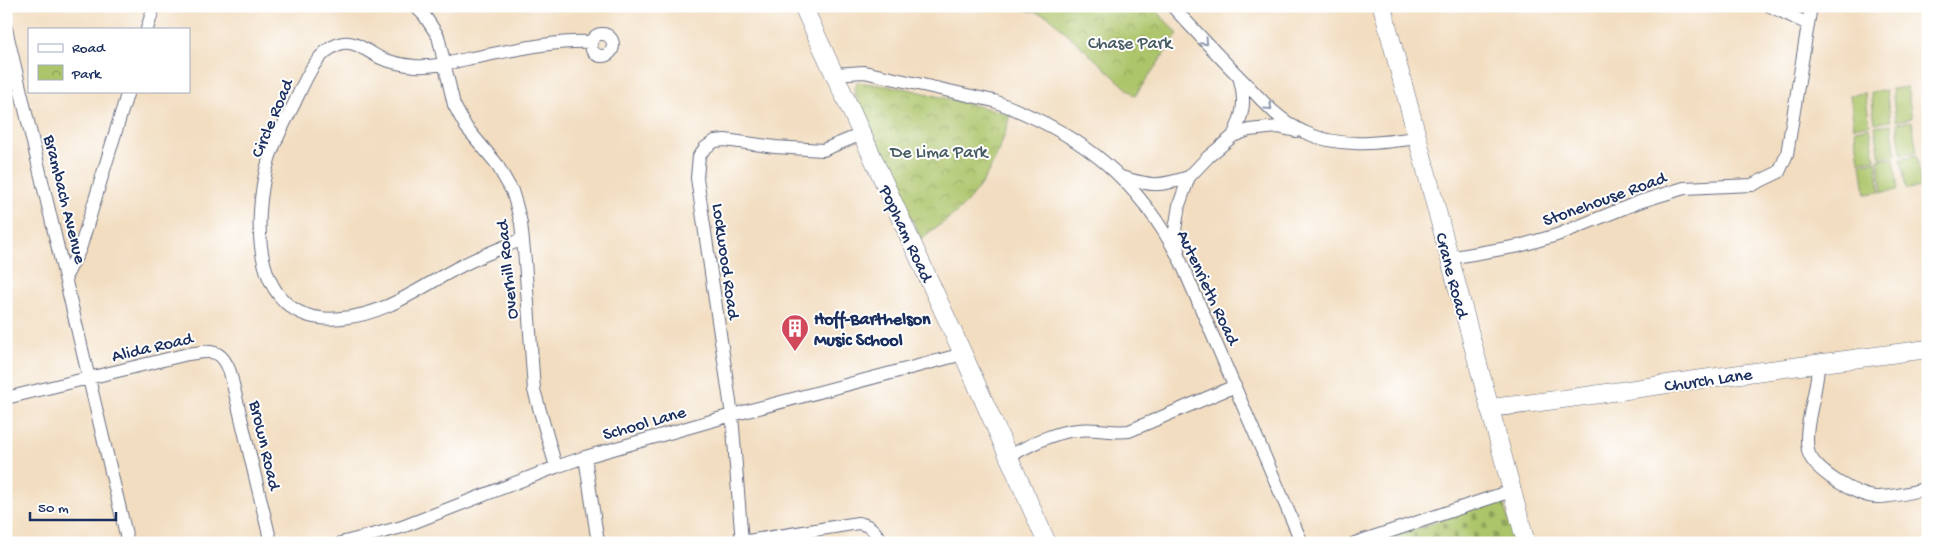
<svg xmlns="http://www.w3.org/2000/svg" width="1934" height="549" viewBox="0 0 1934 549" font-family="'Gochi Hand',sans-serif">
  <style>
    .cemetery { fill: url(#cemetery-stones); stroke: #647a64 }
    .park { fill: url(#park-crowns); stroke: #647a64 }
    .pitch { fill: #adc56a; stroke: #647a64 }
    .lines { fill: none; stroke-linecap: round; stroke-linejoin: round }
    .street-casing { stroke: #666c80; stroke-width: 14 }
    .secondary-casing { stroke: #666c80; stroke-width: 19 }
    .street { stroke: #fff; stroke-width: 12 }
    .secondary { stroke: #fff; stroke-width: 18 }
    .oneway { stroke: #8d97ae }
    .labels { text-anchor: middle; stroke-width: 4; stroke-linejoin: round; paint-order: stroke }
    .park-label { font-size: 18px; fill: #475c62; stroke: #fff }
    .street-label { font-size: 18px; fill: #1b2f5e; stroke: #fff }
    .poi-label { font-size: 18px; font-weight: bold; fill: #1b2f5e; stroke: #fff; text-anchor: start }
  </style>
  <defs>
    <pattern id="cemetery-stones" width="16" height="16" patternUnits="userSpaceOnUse" patternTransform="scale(1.25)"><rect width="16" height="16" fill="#adc56a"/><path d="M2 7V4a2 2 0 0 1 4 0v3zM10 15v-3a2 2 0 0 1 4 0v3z" fill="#8ca05a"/></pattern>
    <pattern id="park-crowns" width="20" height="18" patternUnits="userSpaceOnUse" patternTransform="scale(1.25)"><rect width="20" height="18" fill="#adc56a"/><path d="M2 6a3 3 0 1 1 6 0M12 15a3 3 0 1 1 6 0" fill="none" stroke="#8ca05a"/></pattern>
  </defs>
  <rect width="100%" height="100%" fill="#fff"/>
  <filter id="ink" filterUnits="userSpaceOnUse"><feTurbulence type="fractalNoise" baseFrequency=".02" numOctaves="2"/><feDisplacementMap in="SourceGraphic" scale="10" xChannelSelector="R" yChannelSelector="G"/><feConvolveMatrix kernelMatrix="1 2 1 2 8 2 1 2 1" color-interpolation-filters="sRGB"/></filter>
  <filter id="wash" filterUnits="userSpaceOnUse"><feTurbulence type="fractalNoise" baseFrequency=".0096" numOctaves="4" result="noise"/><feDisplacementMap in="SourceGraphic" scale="20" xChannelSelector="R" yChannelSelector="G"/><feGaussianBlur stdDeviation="1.12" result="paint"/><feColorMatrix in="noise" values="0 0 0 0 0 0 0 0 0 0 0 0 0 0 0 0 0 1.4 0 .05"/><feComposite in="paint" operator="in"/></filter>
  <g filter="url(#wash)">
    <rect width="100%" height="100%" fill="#f2ddc0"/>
    <path class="cemetery" d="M1502 499 1515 543H1376Z"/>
    <path class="park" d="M1013 6H1152L1178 34 1135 96 1048 16Z
      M857 82 908 89 1010 114C1003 146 989 178 966 203 954 217 935 227 921 239L854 92Z"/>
    <path class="pitch" d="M1907 87 1912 118 1896 121 1892 89Z
      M1886 90 1891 121 1875 123 1871 92Z
      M1865 93 1870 124 1854 127 1850 95Z
      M1912 121 1917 152 1901 154 1897 123Z
      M1891 124 1896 155 1880 158 1875 126Z
      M1870 127 1875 159 1859 161 1855 130Z
      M1917 155 1921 187 1906 189 1901 158Z
      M1894 158 1898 190 1882 192 1878 160Z
      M1876 161 1880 192 1865 194 1861 163Z"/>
  </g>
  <g filter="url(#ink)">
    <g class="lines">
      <g class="street-casing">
        <path id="street" d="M415 6 424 15 438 36 454 105 466 127 496 163 512 191 516 204 521 223 525 261 534 390 556 467
          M1172 6C1198 34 1224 62 1251 89 1266 105 1283 123 1304 132 1340 149 1379 143 1416 138
          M1770 6 1808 24
          M6 29 128 543
          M147 29 154 6
          M591 45a11 11 0 1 1 22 0a11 11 0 1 1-22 0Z
          M834 74 864 72 994 101C1081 133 1138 178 1181 262L1302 543
          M1233 136C1243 116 1246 101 1240 80
          M1121 177C1151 186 1159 187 1189 177
          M522 239C503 248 482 255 463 265 423 285 388 314 342 318 251 328 251 220 269 159 275 140 285 122 294 104 304 83 315 52 339 44 354 38 370 54 383 59 394 63 404 65 415 66 436 67 447 63 467 59 506 52 551 40 591 42
          M1179 250 1175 230 1179 205 1189 177 1208 157 1233 136 1249 130 1278 127 1296 131
          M1449 258 1519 246 1557 235 1639 202 1684 188 1752 185 1779 172 1787 154 1811 6
          M66 276 80 249 128 91
          M1818 365C1818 390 1803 427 1808 450 1811 470 1859 498 1878 497 1895 497 1912 492 1928 488
          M6 398 188 354C210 351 221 347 230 372L271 543
          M1009 456C1031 445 1052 432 1078 430 1095 428 1112 433 1129 431L1235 386
          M585 457 598 543
          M742 542 858 523C871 525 876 532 882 543
          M341 543 402 527 556 467 585 457 732 415 963 354
          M742 543 732 415 697 178 699 156 705 148 715 141 725 140 775 147 823 150 862 134
          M1355 543 1511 491"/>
      </g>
      <g class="secondary-casing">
        <path id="secondary" d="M803 6 963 354 1047 543
          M1382 6 1526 543
          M1489 408C1558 401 1626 390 1695 380 1773 369 1850 360 1928 349"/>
      </g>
      <use href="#street" class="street"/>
      <use href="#secondary" class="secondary"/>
    </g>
    <defs><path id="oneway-chevron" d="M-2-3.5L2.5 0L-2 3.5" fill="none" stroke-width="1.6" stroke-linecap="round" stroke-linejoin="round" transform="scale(1.25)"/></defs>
    <g class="oneway">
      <use href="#oneway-chevron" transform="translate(1205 42) rotate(47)"/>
      <use href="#oneway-chevron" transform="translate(1269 107) rotate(42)"/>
    </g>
  </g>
  <defs>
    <g id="building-pin" transform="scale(1.4375)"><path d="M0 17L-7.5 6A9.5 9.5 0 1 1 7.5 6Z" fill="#d1495b" stroke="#fff"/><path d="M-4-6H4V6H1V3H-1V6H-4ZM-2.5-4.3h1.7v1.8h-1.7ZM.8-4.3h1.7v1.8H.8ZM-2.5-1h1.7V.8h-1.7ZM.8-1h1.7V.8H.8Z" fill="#fff"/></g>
  </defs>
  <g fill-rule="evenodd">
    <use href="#building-pin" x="795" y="328"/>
  </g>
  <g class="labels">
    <g class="park-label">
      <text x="1130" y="48">Chase Park</text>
      <text x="939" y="157">De Lima Park</text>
    </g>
    <g class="street-label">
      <text transform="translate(271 118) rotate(-67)" y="6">Circle Road</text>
      <text transform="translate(1604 198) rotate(-20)" y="6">Stonehouse Road</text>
      <text transform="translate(66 199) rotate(76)" y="6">Brambach Avenue</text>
      <text transform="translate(907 233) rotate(65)" y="6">Popham Road</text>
      <text transform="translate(727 261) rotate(82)" y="6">Lockwood Road</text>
      <text transform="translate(506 270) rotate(-96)" y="6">Overhill Road</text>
      <text transform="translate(1453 275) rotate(75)" y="6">Crane Road</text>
      <text transform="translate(1209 287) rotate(65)" y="6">Autenrieth Road</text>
      <text transform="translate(152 346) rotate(-13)" y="6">Alida Road</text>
      <text transform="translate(1708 379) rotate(-8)" y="6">Church Lane</text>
      <text transform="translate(644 422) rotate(-16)" y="6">School Lane</text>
      <text transform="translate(266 445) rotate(77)" y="6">Brown Road</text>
    </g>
    <g class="poi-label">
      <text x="814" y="324">Hoff-Barthelson<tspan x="814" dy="21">Music School</tspan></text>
    </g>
  </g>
  <rect width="1934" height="549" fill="none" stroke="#fff" stroke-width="25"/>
  <rect x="28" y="28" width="162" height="65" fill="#ffffff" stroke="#a4acbf"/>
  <rect x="38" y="44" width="25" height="8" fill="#ffffff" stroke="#a4acbf"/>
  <text x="72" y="52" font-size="15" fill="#1b2f5e">Road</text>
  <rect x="38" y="65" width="25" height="15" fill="url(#park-crowns)" stroke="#a4acbf"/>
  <text x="72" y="78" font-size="15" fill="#1b2f5e">Park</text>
  <path d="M30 512v8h86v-8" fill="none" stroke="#1b2f5e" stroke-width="2.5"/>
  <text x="38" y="512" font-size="15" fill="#1b2f5e" stroke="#ffffff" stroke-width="4" paint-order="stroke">50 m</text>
</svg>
